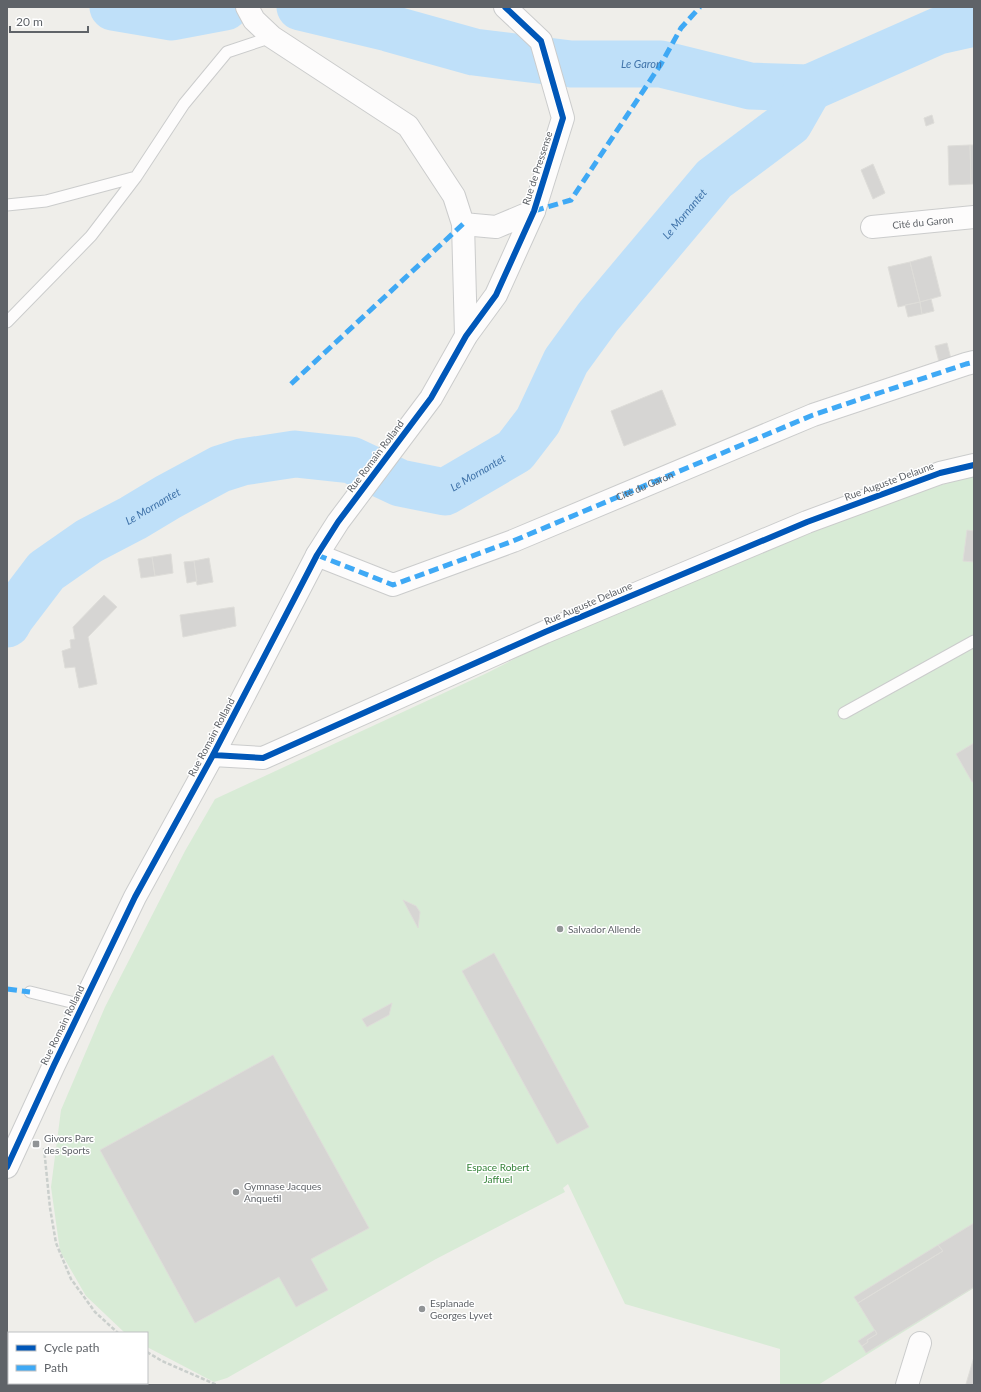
<svg xmlns="http://www.w3.org/2000/svg" width="981" height="1392" viewBox="0 0 981 1392" font-family="Lato,sans-serif">
  <style>
    .green { fill: #d8ebd6 }
    .lines { fill: none; stroke-linecap: round; stroke-linejoin: round }
    .river { stroke: #bfe0f9; stroke-width: 47 }
    .building { fill: #d6d5d3; stroke: #deddd9 }
    .lane-casing { stroke: #cbcccc; stroke-width: 13 }
    .street-casing { stroke: #cbcccc; stroke-width: 24 }
    .primary-casing { stroke: #d7ceb8; stroke-width: 24 }
    .path { stroke: #cacfcc; stroke-width: 2.5; stroke-dasharray: 4 2; stroke-linecap: butt }
    .lane { stroke: #fdfcfc; stroke-width: 11 }
    .street { stroke: #fdfcfc; stroke-width: 22 }
    .primary { stroke: #f4f2e9; stroke-width: 22 }
    .quiet { stroke: #3fa9f5; stroke-width: 5; stroke-dasharray: 10 5; stroke-linecap: butt }
    .cycleway-casing { stroke: #fff; stroke-width: 8 }
    .cycleway { stroke: #0057b8; stroke-width: 6 }
    .poi-dot { fill: #919496; stroke: #fff; stroke-width: 1.5 }
    .labels { text-anchor: middle; stroke-width: 3; stroke-linejoin: round; paint-order: stroke }
    .street-label { font-size: 10px; fill: #5f6368; stroke: #fff }
    .poi-label { font-size: 10px; fill: #5f6368; stroke: #fff; text-anchor: start }
    .park-label { font-size: 10px; fill: #348238; stroke: #fff }
    .water-label { font-size: 11px; font-style: italic; fill: #4174aa; stroke: #fff }
  </style>
  <rect width="100%" height="100%" fill="#efeeea"/>
  <path class="green" d="M974 475V1288L818 1385H780V1349L625 1304 568 1184 563 1188 565 1192 436 1259 227 1378 214 1382 147 1347V1333H125L86 1296 60 1251 51 1187 61 1110 105 1007 185 851 215 799 487 673 549 641 883 503Z"/>
  <g class="lines">
    <g class="river">
      <path d="M113 7 172 17 225 7"/>
      <path id="s1" d="M300 7 388 28 474 52 571 64H661L750 86 809 88 938 31 974 23"/>
      <path id="s2" d="M7 624 11 617 46 571 89 541 133 518 168 497 220 469 242 462 295 454 351 460 400 483 445 492 515 451 538 421 566 361 598 317 714 179 789 123 809 88"/>
    </g>
  </g>
  <path class="building" d="M932 115 934 123 926 126 924 118Z
    M970 145H974V184H971Z
    M970 145 971 184 949 185 948 146Z
    M873 164 885 193 873 199 861 170Z
    M931 256 941 296 920 302 910 262Z
    M910 262 920 302 898 307 888 267Z
    M931 299 934 311 922 314 920 302Z
    M920 302 922 314 908 317 905 305Z
    M947 343 951 359 939 362 935 346Z
    M662 390 676 425 624 446 611 411Z
    M967 530 974 531V562L963 561Z
    M171 554 173 573 155 576 152 557Z
    M152 557 155 576 141 578 138 559Z
    M209 558 213 582 197 585 194 561Z
    M194 561 197 581 187 583 184 562Z
    M104 595 117 607 88 637 97 684 79 688 75 667 65 668 62 651 71 648 70 640 75 639 73 627Z
    M234 607 236 626 183 637 180 615Z
    M974 743V782H972L956 754Z
    M403 900 416 906 420 912 418 928Z
    M494 953 589 1127 557 1144 462 971Z
    M392 1003 389 1015 367 1027 362 1019Z
    M273 1055 369 1228 311 1259 328 1290 296 1307 279 1277 195 1323 100 1150Z
    M974 1223V1287L866 1353 862 1346 868 1342 867 1340 877 1334 858 1303 943 1251 938 1245Z
    M938 1245 943 1251 858 1303 854 1297Z
    M875 1330 877 1334 867 1340 868 1342 862 1346 858 1341Z
    M974 1357V1385H971L966 1384Z"/>
  <g class="lines">
    <g class="lane-casing">
      <path id="lane" d="M7 205 46 201 136 177
        M7 322 91 236 136 177 184 104 227 52 272 37
        M844 713 974 641
        M30 992 83 1005"/>
    </g>
    <g class="street-casing">
      <g id="street">
        <path d="M247 7 254 20 272 37 408 126 454 196 463 224 466 336"/>
        <path d="M463 224 496 227 534 211"/>
        <path id="s3" d="M872 227 974 217"/>
        <path d="M317 555 393 585 513 541 813 415 966 364 974 362"/>
        <path d="M213 755 263 758 545 632 807 522 940 473 974 465"/>
        <path d="M7 1167 54 1065 135 897 213 755 317 555 338 522 431 398 466 336 496 295 534 211 563 118 541 41 505 7"/>
        <path d="M907 1385 920 1343"/>
      </g>
    </g>
    <g class="primary-casing">
      <path id="primary" d="M7 1377H9
        M27 1383 34 1385"/>
    </g>
    <path class="path" d="M44 1148 50 1208 56 1243 71 1279 95 1312 118 1333
      M147 1352 162 1361 217 1385"/>
    <use href="#lane" class="lane"/>
    <use href="#street" class="street"/>
    <use href="#primary" class="primary"/>
    <g class="quiet">
      <path d="M534 211 571 200 661 64 681 28 700 7"/>
      <path d="M291 384 463 224"/>
      <path id="s4" d="M317 555 393 585 513 541 813 415 966 364 974 362"/>
      <path d="M7 989 30 992"/>
    </g>
    <g class="cycleway-casing">
      <path id="cycleway" d="M213 755 263 758 545 632 807 522 940 473 974 465
        M7 1167 54 1065 135 897 213 755 317 555 338 522 431 398 466 336 496 295 534 211 563 118 541 41 505 7"/>
    </g>
    <use href="#cycleway" class="cycleway"/>
  </g>
  <g class="poi-dot">
    <circle cx="560" cy="929" r="4"/>
    <rect x="32" y="1140" width="8" height="8" rx="2"/>
    <circle cx="236" cy="1192" r="4"/>
    <circle cx="422" cy="1309" r="4"/>
  </g>
  <g class="labels">
    <g class="street-label">
      <text transform="translate(537 168) rotate(-72)" y="4">Rue de Pressense</text>
      <text dy="4" stroke="none"><textPath href="#s3" startOffset="51">Cité du Garon</textPath></text>
      <text transform="translate(375 456) rotate(-53)" y="4">Rue Romain Rolland</text>
      <text transform="translate(889 481) rotate(-20)" y="4">Rue Auguste Delaune</text>
      <text dy="4" stroke="none"><textPath href="#s4" startOffset="352">Cité du Garon</textPath></text>
      <text transform="translate(588 603) rotate(-23)" y="4">Rue Auguste Delaune</text>
      <text transform="translate(211 737) rotate(-62)" y="4">Rue Romain Rolland</text>
      <text transform="translate(62 1025) rotate(-64)" y="4">Rue Romain Rolland</text>
    </g>
    <g class="poi-label">
      <text x="568" y="933">Salvador Allende</text>
      <text x="44" y="1142">Givors Parc<tspan x="44" dy="12">des Sports</tspan></text>
      <text x="244" y="1190">Gymnase Jacques<tspan x="244" dy="12">Anquetil</tspan></text>
      <text x="430" y="1307">Esplanade<tspan x="430" dy="12">Georges Lyvet</tspan></text>
    </g>
    <g class="park-label">
      <text x="498" y="1171">Espace Robert<tspan x="498" dy="12">Jaffuel</tspan></text>
    </g>
    <g class="water-label">
      <text dy="4" stroke="none"><textPath href="#s1" startOffset="348">Le Garon</textPath></text>
      <text dy="4" stroke="none"><textPath href="#s2" startOffset="875">Le Mornantet</textPath></text>
      <text dy="4" stroke="none"><textPath href="#s2" startOffset="539">Le Mornantet</textPath></text>
      <text dy="4" stroke="none"><textPath href="#s2" startOffset="191">Le Mornantet</textPath></text>
    </g>
  </g>
  <rect width="981" height="1392" fill="none" stroke="#5f6368" stroke-width="16"/>
  <rect x="8" y="1332" width="140" height="52" fill="#ffffff" stroke="#bfc1c3"/>
  <rect x="16" y="1345" width="20" height="6" fill="#0057b8" stroke="#bfc1c3"/>
  <text x="44" y="1352" font-size="12" fill="#5f6368">Cycle path</text>
  <rect x="16" y="1365" width="20" height="6" fill="#3fa9f5" stroke="#bfc1c3"/>
  <text x="44" y="1372" font-size="12" fill="#5f6368">Path</text>
  <path d="M10 26v6h78v-6" fill="none" stroke="#5f6368" stroke-width="2"/>
  <text x="16" y="26" font-size="12" fill="#5f6368" stroke="#ffffff" stroke-width="3" paint-order="stroke">20 m</text>
</svg>
